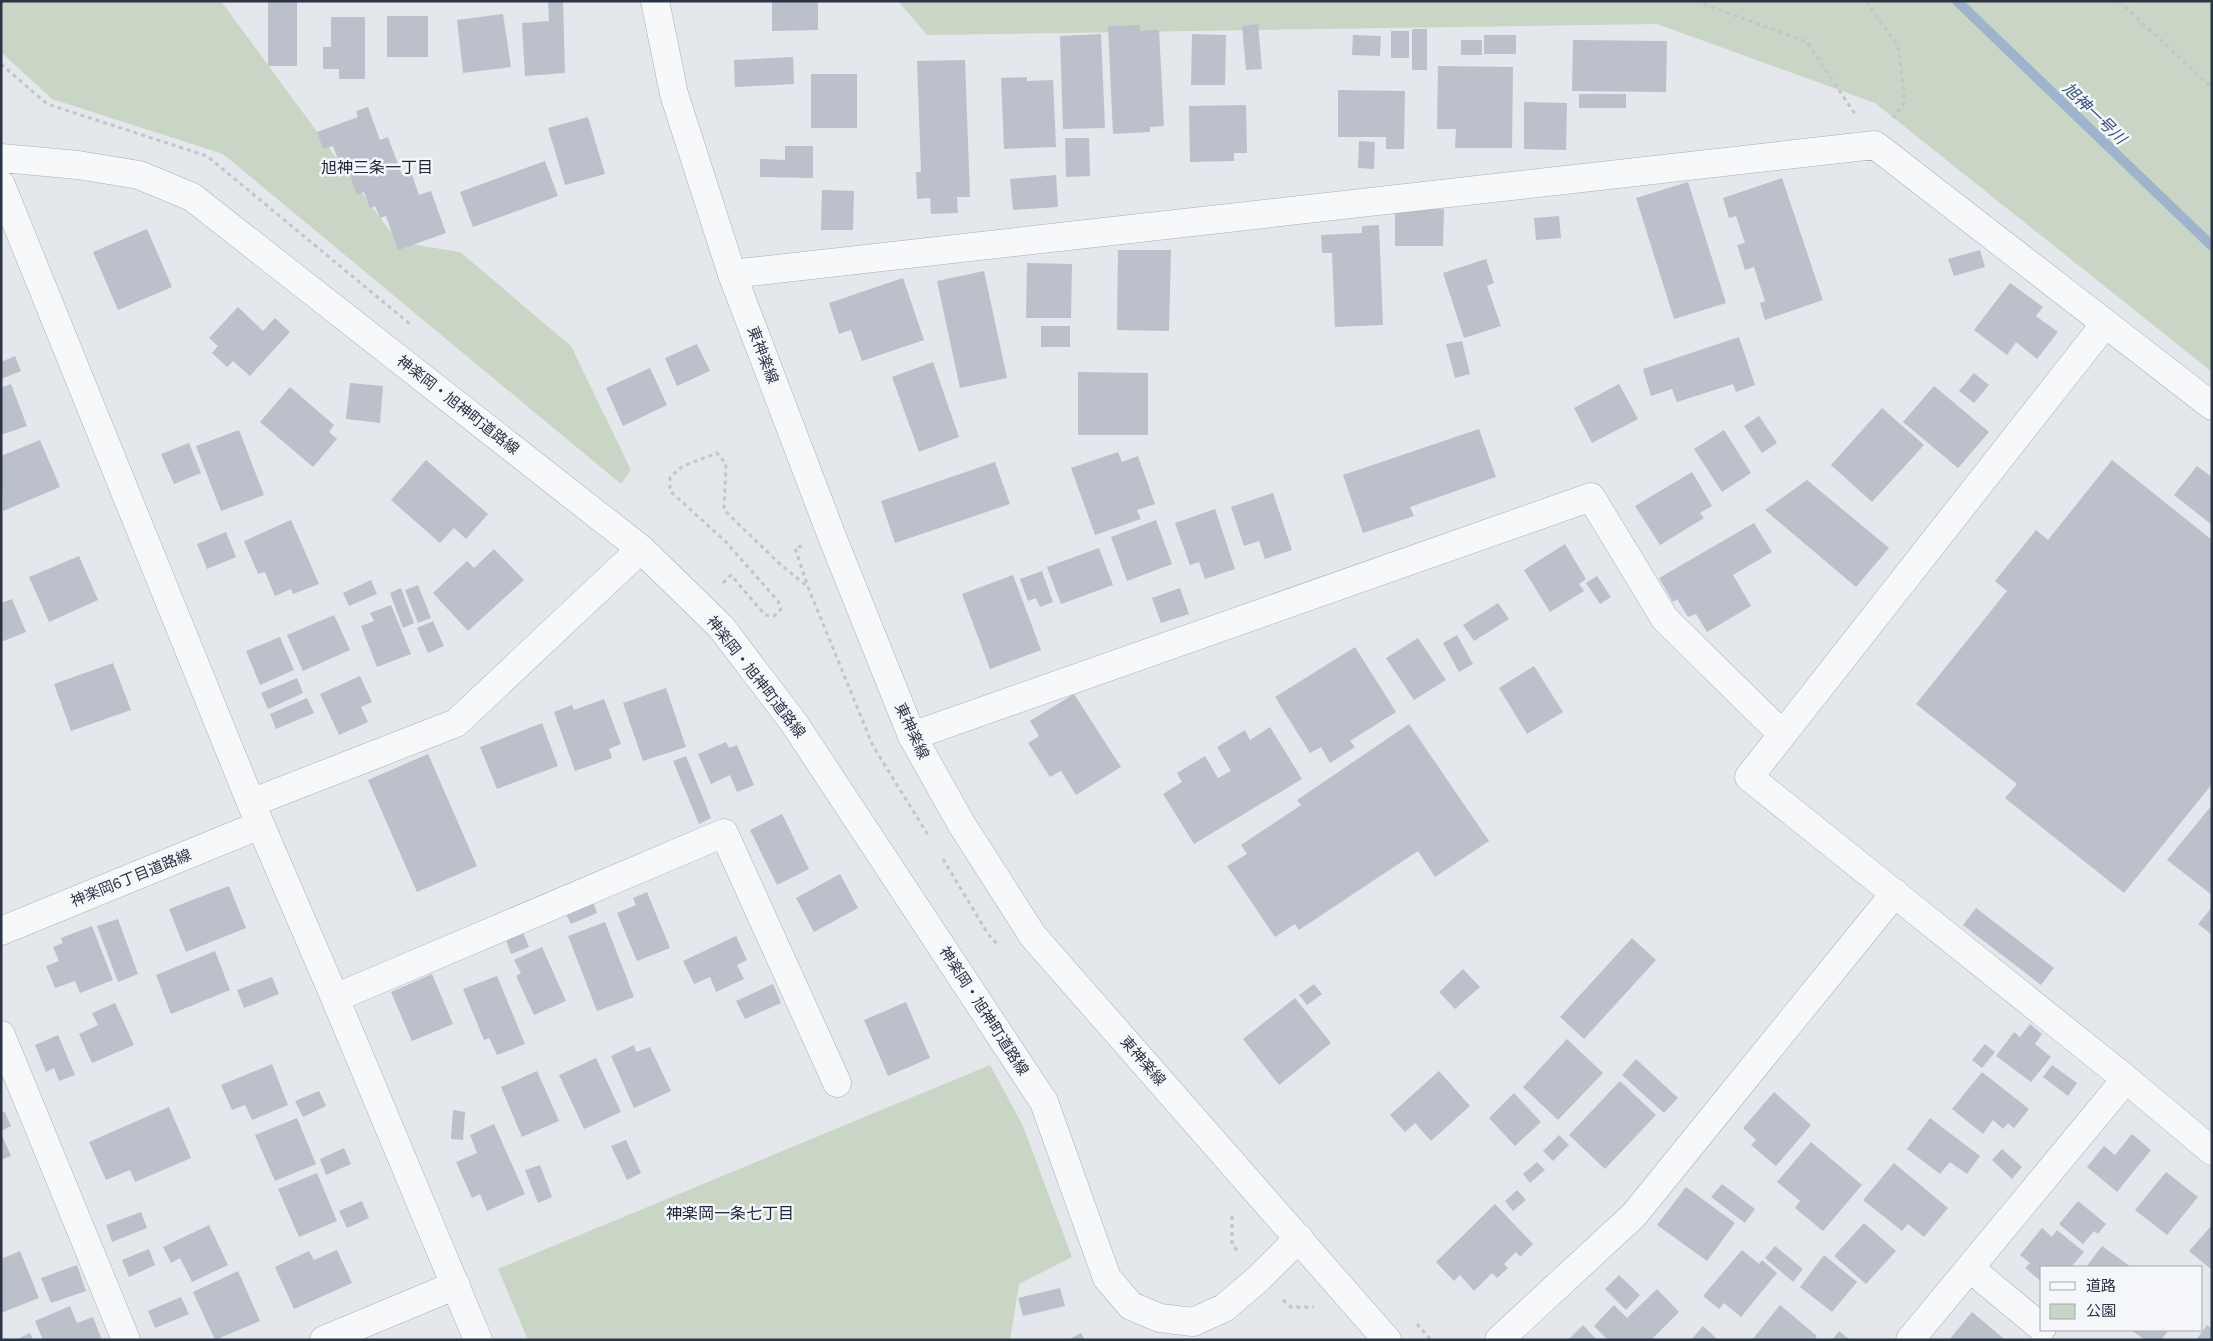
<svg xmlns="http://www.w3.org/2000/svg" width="2213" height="1341" viewBox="0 0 2213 1341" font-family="Helvetica,'Noto Sans JP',sans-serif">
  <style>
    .green { fill: #c9d6c5 }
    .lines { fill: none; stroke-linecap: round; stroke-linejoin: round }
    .stream { stroke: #9fb4cc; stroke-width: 10 }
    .building { fill: #bbc0ca }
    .minor-casing { stroke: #a9aeb7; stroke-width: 29 }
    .tertiary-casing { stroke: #a9aeb7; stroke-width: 29 }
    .path { stroke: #c2c5cb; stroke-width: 3; stroke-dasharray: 4 4; stroke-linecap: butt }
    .minor { stroke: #f7f8fa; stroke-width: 28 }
    .tertiary { stroke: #f7f8fa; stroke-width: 28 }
    .labels { text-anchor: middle; stroke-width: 5; stroke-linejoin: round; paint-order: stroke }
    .street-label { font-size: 15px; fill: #2b3445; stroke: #f4f6f9 }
    .water-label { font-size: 16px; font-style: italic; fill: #34527a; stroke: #f4f6f9 }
    .neighbourhood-label { font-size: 16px; fill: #1d2536; stroke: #f4f6f9 }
  </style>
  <rect width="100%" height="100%" fill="#e4e7ec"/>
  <path class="green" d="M1 1H221L398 242 460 252 571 346 631 470 621 484 223 154 52 99 1 52Z
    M898 1H2212V372L1875 103 1657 24 927 35Z
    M990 1065 1023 1126 1072 1257 1019 1284 1010 1340H528L498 1269Z"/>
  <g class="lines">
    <path class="stream" d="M1957 1 2212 246"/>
  </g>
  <path class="building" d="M268 1H297V66H268Z
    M548 1H563L565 73 525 76 522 23 549 21Z
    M772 1H818V30L772 31Z
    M503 14 511 67 463 73 457 20Z
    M387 16H428V57H387Z
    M331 17H365V79H339V69H323V47H331Z
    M1258 24 1262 69 1246 70 1242 26Z
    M1140 25V31L1159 30 1164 126 1150 127V132L1113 134 1108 26Z
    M1412 29H1427V70H1412Z
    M1391 31H1409V58H1391Z
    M1101 34 1105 128 1063 129 1060 36Z
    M1192 34 1226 35 1225 85H1191Z
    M1353 35 1381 36 1380 56 1352 55Z
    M1484 35H1516V54H1484Z
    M1461 40H1482V55H1461Z
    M1573 40 1667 41 1666 92 1572 91Z
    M793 57 794 84 735 87 734 60Z
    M965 60 970 197H957L958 213 931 214 930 198 917 199 916 172H921L917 61Z
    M1438 66 1513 67 1512 148H1455L1456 129H1437Z
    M811 74H857V128H811Z
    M1027 77V81L1053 80 1056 147 1004 149 1001 78Z
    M1338 90 1405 91 1404 149H1386V137H1338Z
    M1579 94H1626V108H1579Z
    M1524 102 1567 103 1566 150 1524 149Z
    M1246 105 1247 153H1234V161L1190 162 1189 106Z
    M368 107 380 140 388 137 402 175 411 172 419 195 431 191 446 233 398 250 386 216 380 218 375 206 370 208 364 192 357 195 343 157 338 159 333 146 323 149 317 132 358 117 356 111Z
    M588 117 605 174 565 185 548 128Z
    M1065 138H1089L1090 176 1066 177Z
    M1359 141 1375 142 1374 169 1358 168Z
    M785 146H813V178L760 177V159L785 160Z
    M545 161 558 196 473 227 460 192Z
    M1056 175 1058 207 1013 210 1010 179Z
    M1782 178 1823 300 1765 320 1760 303 1765 301 1754 267 1745 270 1737 245 1745 243 1736 216 1729 218 1723 198Z
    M1688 182 1726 303 1674 319 1636 198Z
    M822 190 854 191 853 230H821Z
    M1395 209H1444L1443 246H1395Z
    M1559 216 1561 238 1536 240 1534 218Z
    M1379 225 1383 325 1335 327 1332 253H1322L1321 235 1362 233V226Z
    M147 229 172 287 118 310 93 252Z
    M1118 250H1171L1169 331 1117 330Z
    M1980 250 1985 267 1954 276 1948 259Z
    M1486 259 1494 283 1487 286 1501 326 1464 338 1443 273Z
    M1027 263 1072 264 1071 318H1026Z
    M984 271 1007 378 960 388 937 281Z
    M903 278 924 340 862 361 851 330 839 334 829 303Z
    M2010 283 2043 307 2036 316 2058 332 2037 359 2016 342 2007 355 1974 330Z
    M238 307 263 331 275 318 290 332 250 376 233 361 227 367 212 353 218 346 209 338Z
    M1041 326H1070V347H1041Z
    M1739 337 1755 385 1736 392 1733 384 1677 402 1672 389 1651 396 1643 369Z
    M1462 341 1470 374 1455 378 1446 344Z
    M697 344 710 371 677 386 665 358Z
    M15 356 21 371 1 379V362Z
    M933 362 959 437 919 452 892 377Z
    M650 368 667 405 623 426 606 388Z
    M1078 372 1148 373V435H1078Z
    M1974 373 1989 385 1974 403 1959 391Z
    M350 383 383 386 380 423 346 419Z
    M11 384 27 426 1 435V388Z
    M1619 384 1638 419 1592 443 1574 408Z
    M1934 386 1989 432 1958 468 1903 422Z
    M290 387 334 425 329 432 337 439 313 467 260 422Z
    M1882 408 1924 445 1872 502 1831 465Z
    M1759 416 1777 443 1762 453 1744 426Z
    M1479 429 1496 477 1410 507 1414 516 1363 533 1343 475Z
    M239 430 264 495 221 511 196 446Z
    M1724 430 1751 473 1722 492 1694 449Z
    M40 440 60 487 3 511 1 456Z
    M189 443 201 473 174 484 161 454Z
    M1118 452 1122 462 1138 456 1155 504 1137 510 1141 519 1095 535 1071 468Z
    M426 460 488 514 466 539 454 528 440 543 391 500Z
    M2112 460 2212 540V784L2124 893 2005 798 2017 784 1916 704 2007 591 1995 581 2036 530 2048 540Z
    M995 462 1010 504 895 543 881 501Z
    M2197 466 2212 477V525L2174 495Z
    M1692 472 1712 506 1700 513 1704 518 1660 545 1635 506Z
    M1807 480 1889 548 1856 587 1765 510Z
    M1273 493 1292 550 1265 559 1259 541 1244 546 1231 507Z
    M1215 509 1235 569 1205 579 1199 562 1190 565 1175 523Z
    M291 520 319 584 293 594 291 589 275 596 265 572 258 574 244 541Z
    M1156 520 1172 564 1127 581 1111 537Z
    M1754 523 1772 552 1733 575 1751 606 1707 632 1696 614 1688 617 1677 599 1673 602 1659 578Z
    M226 532 236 557 207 569 197 544Z
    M1565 544 1586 579 1579 584 1584 591 1550 612 1524 570Z
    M1099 548 1113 585 1061 604 1047 567Z
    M494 549 524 580 468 631 433 593 467 561 474 568Z
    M79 556 98 600 49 622 29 577Z
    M1042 571 1053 602 1040 607 1036 598 1028 601 1020 579Z
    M1013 575 1041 650 990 669 962 594Z
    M1597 576 1611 597 1600 604 1586 583Z
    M371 580 377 594 349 606 343 593Z
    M418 585 431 618 418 623 405 590Z
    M401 588 414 623 403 628 390 593Z
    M1180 588 1189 614 1161 623 1152 598Z
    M12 599 26 632 1 642V603Z
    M1498 603 1509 619 1474 641 1463 625Z
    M391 605 411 654 377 667 361 626 374 621 370 613Z
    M334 615 350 650 303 671 287 635Z
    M433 621 444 646 428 653 417 628Z
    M1457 635 1473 664 1459 672 1443 643Z
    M280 637 294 670 260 685 246 651Z
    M1418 638 1446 680 1414 700 1386 658Z
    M1355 647 1396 712 1350 741 1355 747 1330 763 1321 747 1310 753 1275 697Z
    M113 663 131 710 71 731 54 684Z
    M1534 666 1563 712 1527 734 1499 688Z
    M360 676 372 702 361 707 368 722 339 735 320 694Z
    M297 678 303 693 268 709 261 693Z
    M666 688 686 747 643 761 623 703Z
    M1074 694 1121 767 1076 795 1061 771 1050 777 1028 743 1039 736 1030 721Z
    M307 698 314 713 276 729 270 714Z
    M604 699 621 744 609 749 612 758 575 771 554 712 572 705 574 710Z
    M542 723 558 766 497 789 480 747Z
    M1409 724 1489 841 1435 877 1418 851 1299 930 1295 924 1275 937 1227 866 1247 854 1241 845 1301 805 1297 800Z
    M1270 727 1302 779 1194 844 1163 794 1182 782 1177 773 1205 756 1218 778 1231 771 1217 747 1245 730 1250 740Z
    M726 742 729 748 737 745 754 785 737 792 730 775 711 784 698 754Z
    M428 754 477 866 417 892 368 780Z
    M686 756 711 818 699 824 673 761Z
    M2212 805V895L2167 860Z
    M782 814 809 869 777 885 750 830Z
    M840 874 858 908 814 932 796 898Z
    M229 886 246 928 186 952 169 909Z
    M647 892 670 948 637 961 617 913 636 905 633 898Z
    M593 902 597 913 571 924 566 914Z
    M2212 907V935L2198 924Z
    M1976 908 2054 968 2041 985 1963 925Z
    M118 919 138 974 118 982 97 926Z
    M605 922 634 997 597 1011 568 936Z
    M92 926 113 980 80 993 75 981 55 988 46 966 59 961 53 947 63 943 61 938Z
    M522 930 529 947 511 954 505 937Z
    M736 936 747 960 737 965 744 979 716 992 710 977 694 984 683 961Z
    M1632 938 1656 960 1584 1039 1560 1017Z
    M542 947 566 1001 534 1015 516 976 521 973 514 960Z
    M215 951 230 990 171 1014 156 975Z
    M1463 969 1480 987 1455 1009 1439 992Z
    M432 974 453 1024 412 1041 391 992Z
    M497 976 525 1044 497 1055 489 1038 484 1040 463 989Z
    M272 977 279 994 244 1008 237 990Z
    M773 984 781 1003 745 1019 736 1001Z
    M1314 984 1322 994 1307 1005 1299 995Z
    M1295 998 1331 1043 1279 1085 1243 1039Z
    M906 1002 930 1058 888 1076 864 1020Z
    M115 1003 134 1045 92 1063 79 1034 98 1025 92 1013Z
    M2030 1024 2042 1034 2035 1044 2051 1057 2031 1082 1996 1056 2014 1032 2020 1037Z
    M58 1035 75 1075 59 1081 54 1068 46 1072 35 1045Z
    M1567 1039 1603 1073 1558 1120 1523 1087Z
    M1985 1044 1995 1052 1982 1068 1972 1060Z
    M634 1045 636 1052 650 1047 671 1091 634 1108 611 1056Z
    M596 1058 621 1112 584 1129 559 1075Z
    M1636 1059 1678 1098 1664 1113 1622 1075Z
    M272 1064 288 1105 252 1120 245 1105 232 1110 221 1085Z
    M2052 1065 2077 1083 2068 1096 2043 1077Z
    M537 1071 559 1121 522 1137 501 1087Z
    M1439 1071 1470 1106 1431 1141 1415 1123 1405 1132 1390 1115Z
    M1982 1072 2029 1109 2014 1128 2008 1123 2003 1129 1993 1120 1983 1134 1952 1109Z
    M1620 1081 1656 1115 1605 1169 1569 1135Z
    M319 1091 326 1106 303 1117 295 1101Z
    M1774 1092 1811 1125 1776 1166 1751 1145 1756 1140 1743 1128Z
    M1514 1093 1541 1122 1515 1146 1489 1118Z
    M169 1107 191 1158 135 1182 130 1170 106 1180 89 1142Z
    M453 1110 465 1112 463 1140 451 1139Z
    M5 1112 11 1126 1 1131V1113Z
    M297 1118 316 1164 275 1181 255 1135Z
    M1930 1118 1980 1156 1967 1174 1950 1162 1940 1174 1907 1149Z
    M494 1124 525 1194 487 1211 480 1194 472 1198 456 1162 477 1153 470 1135Z
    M1 1133 11 1156 1 1160Z
    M2132 1134 2151 1150 2117 1192 2087 1167 2104 1146 2115 1155Z
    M1559 1135 1569 1145 1553 1161 1543 1151Z
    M626 1140 641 1173 627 1180 611 1146Z
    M1811 1142 1862 1185 1823 1231 1795 1208 1800 1201 1777 1182Z
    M344 1148 351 1164 326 1175 320 1159Z
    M2002 1149 2022 1167 2012 1179 1992 1160Z
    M1537 1162 1545 1170 1530 1183 1523 1174Z
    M1894 1163 1948 1208 1924 1237 1908 1224 1902 1231 1863 1200Z
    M540 1165 552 1197 538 1203 525 1170Z
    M2166 1172 2198 1197 2167 1235 2135 1210Z
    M317 1173 337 1221 299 1237 278 1189Z
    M1722 1184 1755 1209 1745 1223 1711 1197Z
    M1686 1187 1735 1223 1707 1261 1657 1225Z
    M1517 1190 1526 1200 1513 1211 1505 1201Z
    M362 1201 369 1218 347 1228 339 1211Z
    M2078 1201 2106 1224 2098 1234 2094 1231 2083 1244 2059 1224Z
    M1495 1204 1533 1244 1520 1257 1516 1252 1504 1264 1508 1268 1497 1278 1492 1273 1474 1291 1460 1275 1454 1281 1436 1262Z
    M141 1212 147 1228 112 1242 106 1225Z
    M1864 1223 1896 1251 1866 1284 1834 1256Z
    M209 1225 228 1265 192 1282 180 1258 171 1263 163 1247Z
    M2212 1225V1270L2189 1251Z
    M2042 1228 2052 1237 2057 1230 2084 1252 2071 1267H2042V1282L2025 1268 2030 1263 2020 1255Z
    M1775 1246 1803 1269 1793 1282 1765 1258Z
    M2102 1246 2131 1267H2086Z
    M149 1249 155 1265 129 1277 122 1260Z
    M337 1250 352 1283 294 1309 275 1267 309 1251 314 1260Z
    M1742 1250 1759 1264 1762 1260 1777 1273 1741 1317 1724 1303 1719 1309 1703 1296Z
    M20 1251 39 1298 1 1313V1259Z
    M1824 1255 1857 1282 1832 1312 1800 1287Z
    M77 1265 86 1291 51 1303 41 1278Z
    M238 1271 260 1321 215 1340 193 1292Z
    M1619 1275 1640 1295 1626 1310 1605 1289Z
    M1060 1288 1065 1306 1023 1316 1018 1298Z
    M1657 1289 1679 1312 1651 1340H1608L1594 1326 1614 1305 1627 1318Z
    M181 1297 189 1314 155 1328 148 1311Z
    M1780 1305 1817 1336 1814 1340H1752Z
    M70 1306 77 1323 93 1317 102 1340H43L35 1321Z
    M1972 1312 2003 1338 2001 1340H1949Z
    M1583 1325 1597 1340H1568Z
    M2207 1325 2212 1329V1340H2196Z
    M1703 1326 1718 1340H1691Z
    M2131 1330H2169L2161 1340H2145Z
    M1839 1331 1850 1340H1832Z
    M30 1333 33 1340H16Z
    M1081 1333 1085 1340H1068Z"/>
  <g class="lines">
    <g class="minor-casing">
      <path id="minor" d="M1 158 78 165 139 175 192 197 641 549 721 627 794 723 1044 1102 1107 1278 1131 1306 1160 1318 1193 1322 1224 1308 1258 1279 1299 1238
        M1 185 251 803 335 998 478 1340
        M732 274 1875 145 2212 406
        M2105 324 1749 777 2126 1079 2212 1151
        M912 736 1591 497 1665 619 1782 734
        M251 803 456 723 641 549
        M1 931 260 825
        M335 998 724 833 837 1083
        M1 1035 126 1340
        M1971 1269 2042 1328
        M324 1340 456 1285
        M1499 1340 1634 1215 1895 893
        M1910 1340 2126 1079"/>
    </g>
    <g class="tertiary-casing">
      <path id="tertiary" d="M655 1 674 94 732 274 831 534 912 736 962 825 1033 936 1387 1340"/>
    </g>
    <path class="path" d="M1696 1 1807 42 1855 114
      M1866 1 1898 46 1905 101 1893 118
      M2119 1 2212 88
      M1 64 47 104 207 156 410 324
      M802 546 795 548 808 587 873 746 928 835
      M723 583 731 575 765 615 774 616 781 609 778 601 725 541 670 491V477L683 466 717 453 726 464 724 510 781 565 808 587
      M943 859 988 934 997 944
      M1232 1216V1244L1238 1252
      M1283 1300 1291 1307H1314
      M1417 1324 1431 1340"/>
    <use href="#minor" class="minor"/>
    <use href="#tertiary" class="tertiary"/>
  </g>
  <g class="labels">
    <g class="street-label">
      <text transform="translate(763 355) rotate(69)" y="5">東神楽線</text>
      <text transform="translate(458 405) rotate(38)" y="5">神楽岡・旭神町道路線</text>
      <text transform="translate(756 677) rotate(52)" y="5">神楽岡・旭神町道路線</text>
      <text transform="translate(912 731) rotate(65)" y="5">東神楽線</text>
      <text transform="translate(131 878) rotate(-22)" y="5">神楽岡6丁目道路線</text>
      <text transform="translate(984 1011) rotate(57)" y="5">神楽岡・旭神町道路線</text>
      <text transform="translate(1143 1061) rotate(49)" y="5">東神楽線</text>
    </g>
    <g class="water-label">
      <text transform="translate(2095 113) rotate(44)" y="6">旭神一号川</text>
    </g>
    <g class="neighbourhood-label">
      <text x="377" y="173">旭神三条一丁目</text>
      <text x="730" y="1219">神楽岡一条七丁目</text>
    </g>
  </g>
  <rect width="2213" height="1341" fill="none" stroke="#2b3445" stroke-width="5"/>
  <rect x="2040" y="1266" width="162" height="65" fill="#f4f6f9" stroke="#a4a8b1"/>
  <rect x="2050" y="1282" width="25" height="8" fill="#f7f8fa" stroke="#a4a8b1"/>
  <text x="2086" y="1291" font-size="15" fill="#2b3445">道路</text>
  <rect x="2050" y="1304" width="25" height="15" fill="#c9d6c5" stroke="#a4a8b1"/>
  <text x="2086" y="1316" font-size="15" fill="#2b3445">公園</text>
</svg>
